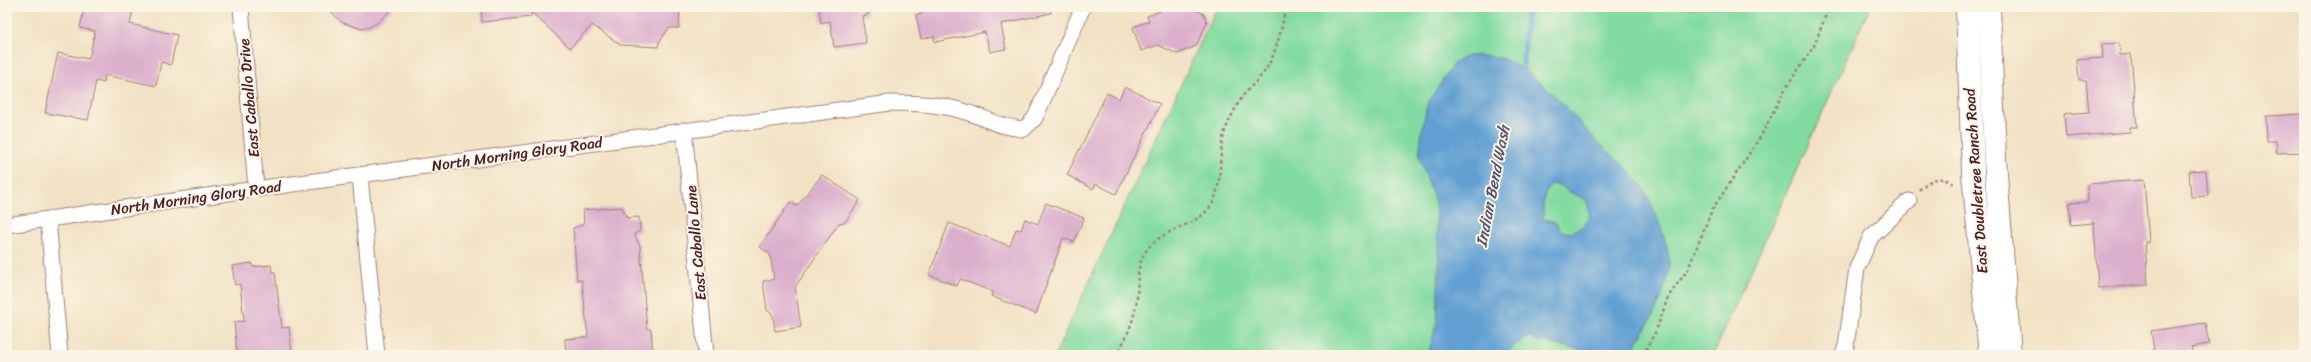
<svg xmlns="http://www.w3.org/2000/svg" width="2311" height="362" viewBox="0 0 2311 362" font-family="Sriracha,sans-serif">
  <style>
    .green { fill: #82dba1; stroke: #667d66 }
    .water { fill: #62a0d3; stroke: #56607f; fill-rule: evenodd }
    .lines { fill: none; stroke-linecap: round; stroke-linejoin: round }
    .stream { stroke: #62a0d3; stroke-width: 5.5 }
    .building { fill: #dcb0cd }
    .street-casing { stroke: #9e8078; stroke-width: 17 }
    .secondary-casing { stroke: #9e8078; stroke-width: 24 }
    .path { stroke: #9e8078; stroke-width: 2.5; stroke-dasharray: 3 3; stroke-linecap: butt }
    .street { stroke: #fff; stroke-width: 15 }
    .secondary { stroke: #fff; stroke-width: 22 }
    .labels { text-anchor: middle; stroke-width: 4; stroke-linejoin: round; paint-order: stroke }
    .street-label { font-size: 15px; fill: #4a1f2b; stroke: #fcf5e5 }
    .water-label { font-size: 16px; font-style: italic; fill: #54536e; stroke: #fcf5e5 }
  </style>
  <rect width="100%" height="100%" fill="#fcf5e5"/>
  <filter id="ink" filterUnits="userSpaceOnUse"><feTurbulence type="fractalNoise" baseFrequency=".025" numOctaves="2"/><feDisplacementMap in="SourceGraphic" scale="8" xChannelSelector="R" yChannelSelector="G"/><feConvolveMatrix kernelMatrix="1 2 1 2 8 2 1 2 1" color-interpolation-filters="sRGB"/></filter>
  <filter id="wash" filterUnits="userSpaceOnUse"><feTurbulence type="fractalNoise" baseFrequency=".012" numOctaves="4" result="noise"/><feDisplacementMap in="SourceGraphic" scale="16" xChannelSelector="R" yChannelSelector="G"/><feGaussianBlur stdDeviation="0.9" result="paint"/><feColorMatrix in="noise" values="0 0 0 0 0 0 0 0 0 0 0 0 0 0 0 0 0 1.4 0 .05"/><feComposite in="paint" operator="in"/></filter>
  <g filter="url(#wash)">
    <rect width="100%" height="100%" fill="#f2e2c5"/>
    <path class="green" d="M1217 7H1870L1713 355H1055Z"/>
    <path class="water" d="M1467 56C1481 56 1494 55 1506 60 1545 79 1567 110 1596 140 1611 155 1629 169 1641 185 1650 196 1668 244 1669 258 1670 293 1647 327 1629 355H1590L1580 350 1538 341 1530 336 1515 345 1505 355H1428L1437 322 1439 264 1435 202 1419 156 1421 138 1427 104 1454 63ZM1552 184 1562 186C1567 193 1580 195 1587 201L1590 216 1583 226 1570 233 1561 231 1555 222 1543 219C1543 206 1542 193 1552 184Z"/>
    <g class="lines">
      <path class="stream" d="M1522 77 1527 7"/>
    </g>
    <g id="blocks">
      <path class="building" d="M95 7H134L130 24 177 35 171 65 161 62 156 86 105 75 104 83 96 81 88 120 45 113 58 53 89 59 95 31 80 28 84 9 95 11Z
        M327 7H394L378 22 370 27 359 28 341 22Z
        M481 7H680L679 28H669L659 42 658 47 621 45 592 25 570 48 531 12V17L482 22Z
        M819 7H868V15L862 16 866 43 834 47 830 21 821 23Z
        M921 7H1050L1051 13 1001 24 1006 49 990 52 985 32 935 42 934 36 921 39 916 15 922 14Z
        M1162 7H1190L1204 14 1207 23 1196 46 1177 54 1158 45 1141 51 1133 27 1149 21 1147 16 1161 11Z
        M2119 43 2120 55 2131 54 2137 127H2130V132L2066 137 2064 114 2089 112 2086 80H2079L2077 60 2103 58 2102 44Z
        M1125 87 1160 104 1116 194 1096 184 1093 189 1067 175 1107 93 1119 99Z
        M2304 114V152L2277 153 2276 141H2267L2266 116Z
        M2206 170 2208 196 2191 197 2189 171Z
        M822 175 860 200 845 222 839 223 795 287 801 327 775 331 773 315 767 310 763 281 774 279 770 254 760 247 790 202 797 206Z
        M2144 180 2149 242H2145L2148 285 2098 288 2094 223 2071 225 2069 203 2088 202 2087 184Z
        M1046 203 1084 218 1074 242 1063 238 1036 314 991 296 993 292 960 279 957 286 929 275 949 223 1010 246 1016 229 1021 230 1025 219 1038 224Z
        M622 207 627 218 639 217 640 231 634 234 640 246 647 329H651L653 355H566L565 339 588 337 582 280H577L573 228 584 224 583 210Z
        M252 263V267L271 265 272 272H275L282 328 289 327 292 355H250V353L237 354 234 322 244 321 240 284 235 285 232 266Z
        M2205 323 2209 344 2191 347 2193 355H2155L2151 331Z"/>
    </g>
  </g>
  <g filter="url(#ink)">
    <use href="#blocks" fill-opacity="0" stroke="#9e8078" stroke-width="1"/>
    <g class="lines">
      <g class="street-casing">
        <path id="street" d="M241 7 256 189
          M684 130 706 355
          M360 176 377 355
          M48 220 60 355
          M7 225 256 189 890 103C919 103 944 104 972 114 993 121 999 127 1024 129L1035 118 1083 7
          M1843 355 1846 346 1857 268 1871 237 1909 201"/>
      </g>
      <g class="secondary-casing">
        <path id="secondary" d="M1967 7 1973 173 1990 355
          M1989 7 1995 160 2010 355"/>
      </g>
      <path class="path" d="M1919 190C1930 179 1941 174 1955 185
        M1117 355C1124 341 1132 326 1135 310 1140 291 1134 271 1144 254 1160 227 1194 229 1210 207 1224 188 1217 155 1225 131 1230 118 1237 104 1245 93 1252 85 1261 77 1267 68 1277 50 1282 27 1286 7
        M1643 355 1656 331 1668 297 1688 269 1712 210 1761 136 1784 91 1814 46 1829 7"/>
      <use href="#street" class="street"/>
      <use href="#secondary" class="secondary"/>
    </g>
  </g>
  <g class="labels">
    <g class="street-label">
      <text transform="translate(249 98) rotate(-95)" y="5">East Caballo Drive</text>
      <text transform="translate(517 154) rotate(-8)" y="5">North Morning Glory Road</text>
      <text transform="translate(1976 181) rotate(-94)" y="5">East Doubletree Ranch Road</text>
      <text transform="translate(196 198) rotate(-8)" y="5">North Morning Glory Road</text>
      <text transform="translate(696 243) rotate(-95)" y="5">East Caballo Lane</text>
    </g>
    <g class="water-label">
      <text transform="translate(1492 186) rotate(-79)" y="6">Indian Bend Wash</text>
    </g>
  </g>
  <rect width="2311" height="362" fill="none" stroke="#fcf5e5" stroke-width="24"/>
</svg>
